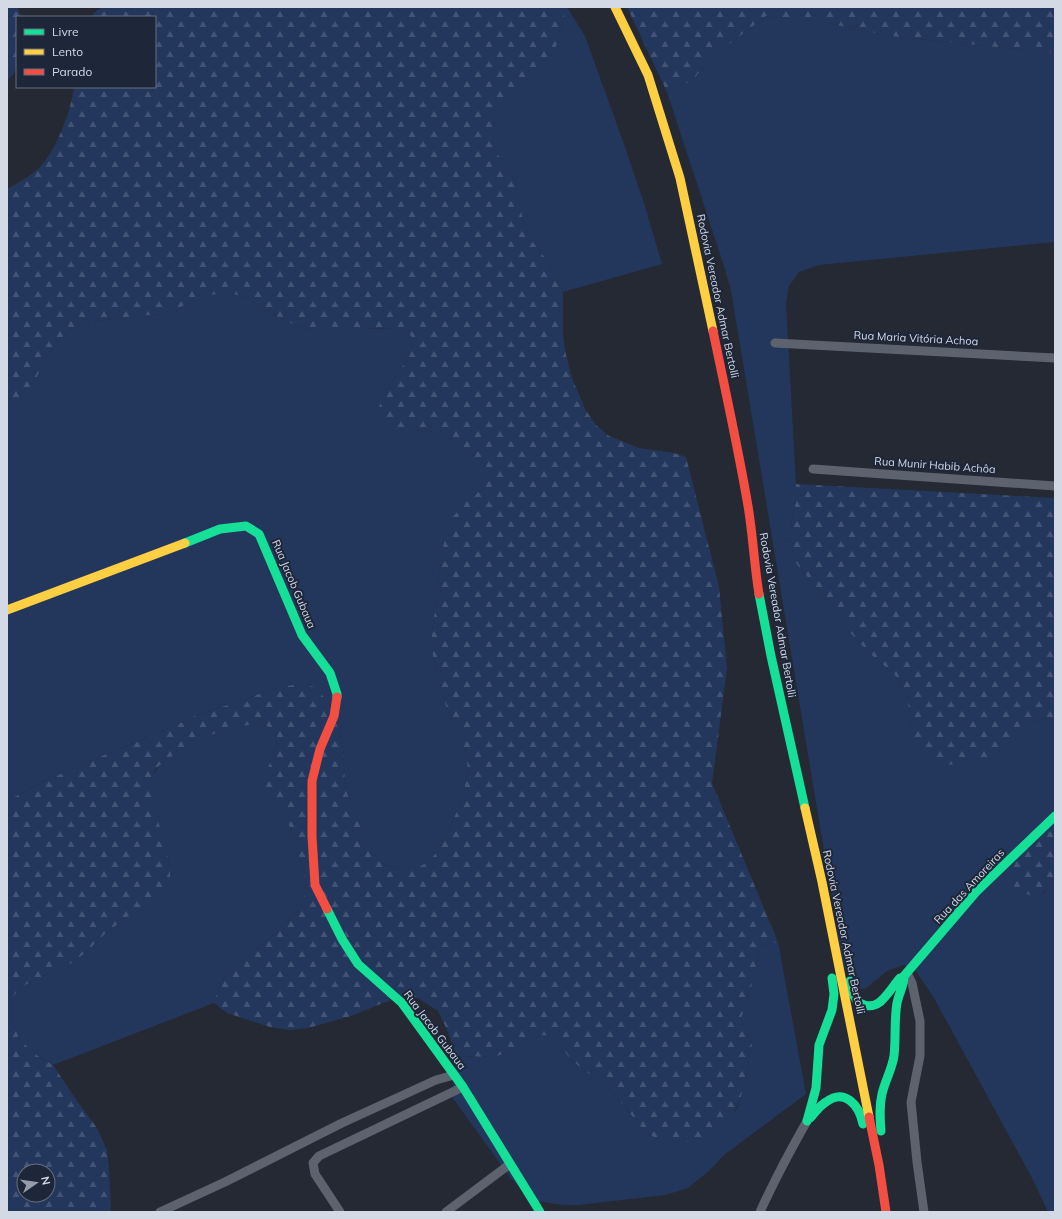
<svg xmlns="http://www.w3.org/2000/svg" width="1062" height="1219" viewBox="0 0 1062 1219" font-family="Mulish,sans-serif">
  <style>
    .green { fill: #23375d }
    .forest { fill: url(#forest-firs); fill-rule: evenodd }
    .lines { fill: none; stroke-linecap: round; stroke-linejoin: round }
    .street { stroke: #5c626e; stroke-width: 9 }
    .fast { stroke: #16e098; stroke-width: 9 }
    .slow { stroke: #ffcf43; stroke-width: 9 }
    .jam { stroke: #f24e42; stroke-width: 9 }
    .labels { text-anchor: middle; stroke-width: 4; stroke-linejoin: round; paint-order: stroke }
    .street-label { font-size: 11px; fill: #d3dae6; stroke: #1e2739 }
  </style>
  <defs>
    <pattern id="forest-firs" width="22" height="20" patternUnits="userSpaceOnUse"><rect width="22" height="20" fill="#23375d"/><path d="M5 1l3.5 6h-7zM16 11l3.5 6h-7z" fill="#425374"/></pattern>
  </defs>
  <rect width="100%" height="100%" fill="#242933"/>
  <path class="green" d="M566 7H567L585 36 625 147 644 203 662 264 563 292 549 263 530 238 523 221 517 186 511 173 496 152 493 138 495 120 508 94 541 69 558 42Z
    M766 16 822 22 890 36 1055 53V242L819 265 799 272 789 286 786 303 796 484V501L788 539 798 566 818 589 847 629 867 651 894 674 907 693 911 728 1006 751 1031 722 1047 718 1055 722V809L1021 850 1043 893 1055 884V1212H1048L1032 1178 934 998 916 971 904 965 887 971 865 989 851 988 842 959 731 291 724 266 667 92 693 80 710 59Z
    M225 292 249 298 274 315 299 327 318 330 396 328 408 332 413 339 409 357 383 394 384 429C396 432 408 429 421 430 448 431 468 450 486 467V486L468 500 444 540 432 633V651L436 670 446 706 465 749 468 770 464 790 458 809 442 845 431 859 421 866 403 870 385 865 372 852 348 796 345 781 343 749 339 730 329 703 280 687 195 716 152 736 94 759 36 785 7 801V403L14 400 35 380 53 347 69 330 96 321 159 314 178 308 208 296Z
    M257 724 267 726 275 734 277 745 267 770 282 813 291 829 302 865 306 883 304 901 298 911 261 946 228 972 217 992 214 1003 53 1065 38 1056 19 1039 11 1016 12 998 20 988 38 978 70 964 84 954 107 932 127 917 170 867C168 856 165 845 162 835 157 819 147 797 150 781 156 756 216 732 239 726 245 725 251 724 257 724Z
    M778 942 806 1094 724 1155 710 1170 688 1188 666 1195 578 1205H563L537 1201 523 1191 510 1177 452 1097 456 1056 494 1057 512 1051 540 1035 553 1036 571 1060 609 1089 620 1101 646 1133 662 1141 680 1143 736 1110 741 1097 752 1045 741 1019 750 992 761 945Z"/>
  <path class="forest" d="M7 7H17L22 17H17V67L14 73 7 81Z
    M104 7H566L558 42 549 59 541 69 508 94 495 120 493 138 496 152 511 173 517 186 523 221 530 238 549 263 563 292V336L566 355 572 378 585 409 596 425 609 436 639 448 674 453 686 457 719 587 727 669 712 783 778 942 761 945 750 992 741 1019 752 1045 741 1097 735 1110 720 1129 700 1140 680 1143 662 1141 646 1133 620 1101 609 1089 571 1060 553 1036 540 1035 512 1051 494 1057 456 1056 448 1032 438 1011 418 998H401L383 1003 351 1016 308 1028 289 1030 270 1027 227 1013 214 1003 217 992 228 972 261 946 298 911 304 901 306 883 302 865 291 829 282 813 269 796 265 782 267 770 277 745 275 734 267 726 257 724 241 726 214 734 175 754 155 769 150 781 151 797 166 848 170 867V879L164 893 156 901 127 917 107 932 84 954 70 964 38 978 20 988 12 998 11 1016 19 1039 38 1056 53 1065 77 1101 97 1128 107 1150 109 1169 111 1212H7V801L36 785 94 759 152 736 195 716 280 687 299 684 315 687 329 703 339 730 343 749 345 781 348 796 372 852 385 865 402 870 421 866 431 859 442 845 458 809 464 790 468 770 465 749 446 706 436 670 432 651V633L444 540 451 519 468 500 486 486V467C468 450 448 431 421 430 409 429 396 432 384 429L377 414 383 394 409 357 413 339 408 332 396 328H377L337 331 318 330 299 327 274 315 249 298 225 292 208 296 178 308 159 314 96 321 69 330 53 347 35 380 25 392 14 400 7 403V189C18 183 29 177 38 169 56 152 71 111 74 87H155V17H91L97 10ZM24 1171H48V1195H24Z
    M627 7H1055V53L890 36 822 22 766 16 710 59 693 80 667 92Z
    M796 484 1055 498V722L1047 718 1031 722 1006 751 986 759 942 766 924 759 916 746 911 728 907 693 894 674 867 651 847 629 818 589 798 566 791 554 788 539 796 501Z
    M1055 809V884C1046 891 1035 899 1024 893 1022 892 1018 890 1016 888 998 868 1043 824 1055 809Z"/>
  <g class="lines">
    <path class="street" d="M775 343 1055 358
      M813 469 1055 486
      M907 973 912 983 920 1021V1056L911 1102 917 1162 924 1212
      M160 1212 225 1182 342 1123 436 1080 454 1075
      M340 1212 315 1174 313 1163 319 1156 463 1087
      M446 1212 510 1164
      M760 1212C774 1181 790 1151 807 1121"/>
    <path class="fast" d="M185 543 220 529 246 526 259 534 302 635 330 673 337 694V697
      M759 594 771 656 805 808
      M327 909 342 939 358 964 402 1003 463 1087 540 1212
      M904 976 976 892 1055 816
      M850 981C851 986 852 991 854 996 859 1006 871 1009 880 1002 888 995 893 986 900 978
      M810 1118C815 1113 819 1106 826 1102 845 1088 859 1105 863 1124
      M807 1121 816 1088 819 1045 832 1010 834 994 832 978
      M881 1131C880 1118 879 1107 882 1094 885 1081 892 1069 894 1056 896 1038 894 1020 897 1003 899 993 904 986 904 976"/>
    <path class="slow" d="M615 7 648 75 680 178 713 331
      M7 610 185 543
      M805 808 822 882 869 1117"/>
    <path class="jam" d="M713 331C725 389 738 447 748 506 753 535 754 564 759 594
      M327 909 315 885 312 836V781L320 749 334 716 337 697
      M869 1117 879 1165 886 1212"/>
  </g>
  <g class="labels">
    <g class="street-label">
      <text transform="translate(718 296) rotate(78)" y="4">Rodovia Vereador Admar Bertolli</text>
      <text transform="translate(916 338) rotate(3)" y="4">Rua Maria Vitória Achoa</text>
      <text transform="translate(935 465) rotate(4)" y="4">Rua Munir Habib Achôa</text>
      <text transform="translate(294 584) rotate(67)" y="4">Rua Jacob Gubaua</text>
      <text transform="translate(778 615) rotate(80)" y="4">Rodovia Vereador Admar Bertolli</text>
      <text transform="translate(969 886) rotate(-47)" y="4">Rua das Amoreiras</text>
      <text transform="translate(844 932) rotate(78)" y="4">Rodovia Vereador Admar Bertolli</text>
      <text transform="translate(435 1030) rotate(53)" y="4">Rua Jacob Gubaua</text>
    </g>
  </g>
  <rect width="1062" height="1219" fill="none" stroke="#d3dae6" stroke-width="16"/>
  <rect x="16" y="16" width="140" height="72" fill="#1e2739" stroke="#666f7e"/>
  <rect x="24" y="29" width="20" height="6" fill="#16e098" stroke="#666f7e"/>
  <text x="52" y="36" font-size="12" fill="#d3dae6">Livre</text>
  <rect x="24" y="49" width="20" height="6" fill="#ffcf43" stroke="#666f7e"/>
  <text x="52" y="56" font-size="12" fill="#d3dae6">Lento</text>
  <rect x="24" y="69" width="20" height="6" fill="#f24e42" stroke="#666f7e"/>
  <text x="52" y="76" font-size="12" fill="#d3dae6">Parado</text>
  <g transform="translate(36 1183) rotate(77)"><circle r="19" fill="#1e2739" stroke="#666f7e"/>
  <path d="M0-3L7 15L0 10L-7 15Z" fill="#969ca7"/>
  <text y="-6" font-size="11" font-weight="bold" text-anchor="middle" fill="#d3dae6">N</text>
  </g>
</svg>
